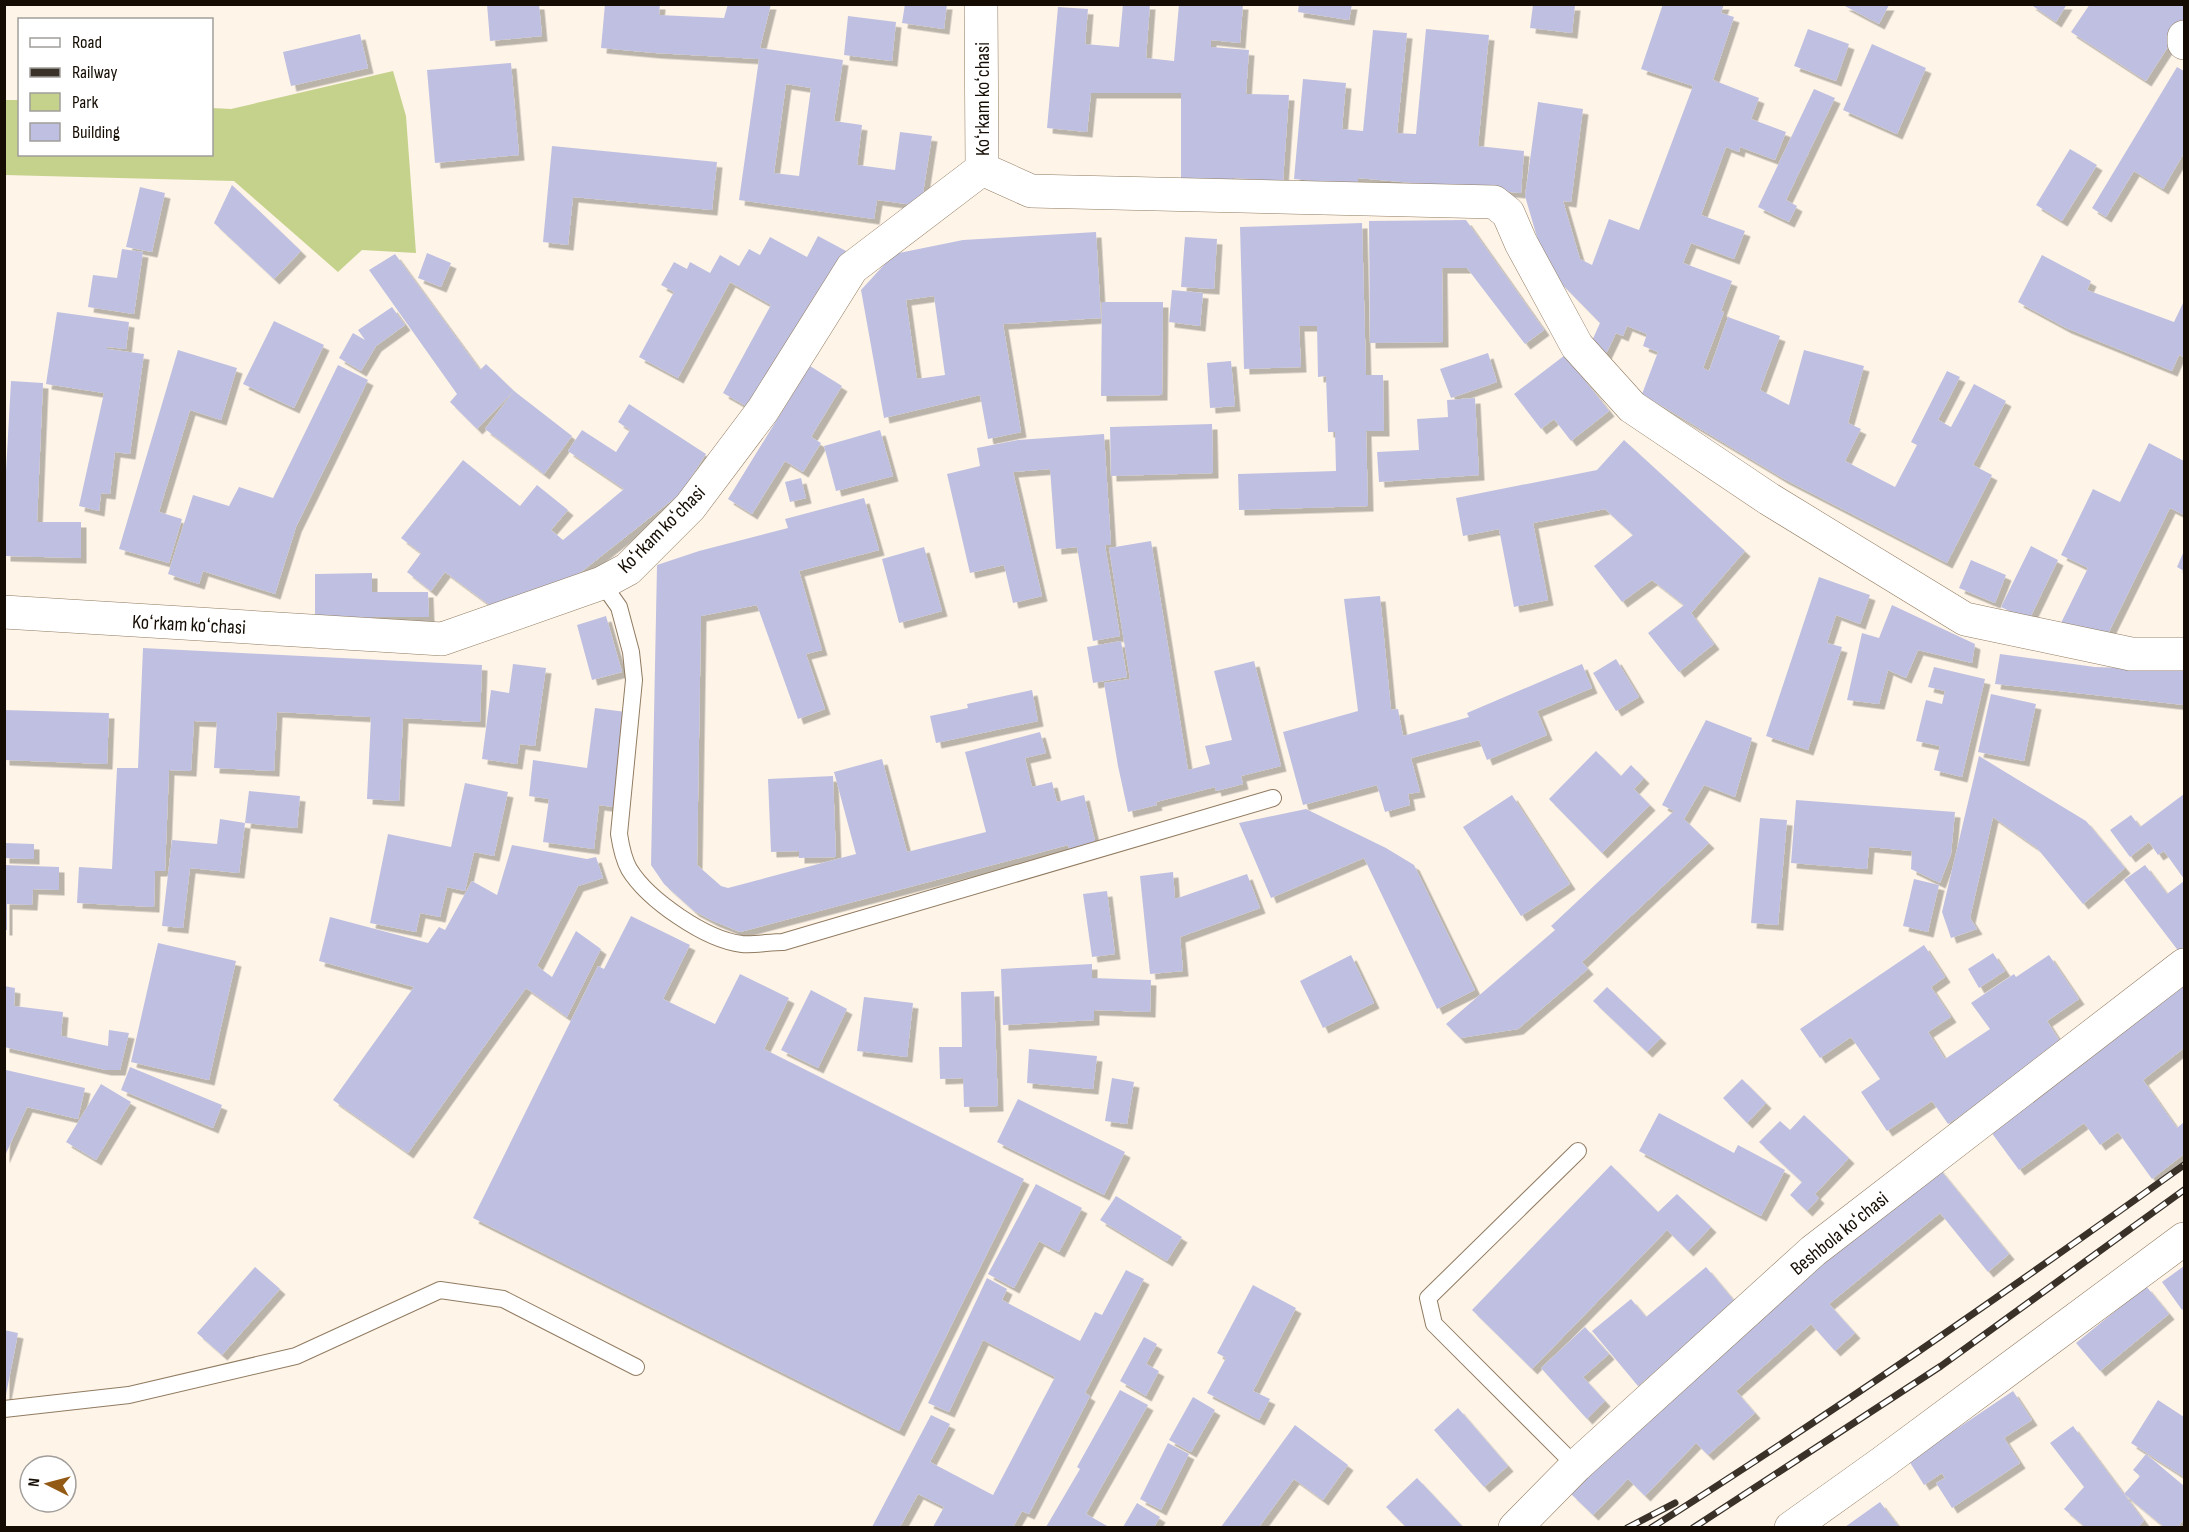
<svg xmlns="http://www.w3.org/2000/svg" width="2189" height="1532" viewBox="0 0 2189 1532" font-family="'Sofia Sans Condensed',sans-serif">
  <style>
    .green { fill: #c5d28c }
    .building { fill: #bfc0e1; fill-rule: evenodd; filter: url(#shadow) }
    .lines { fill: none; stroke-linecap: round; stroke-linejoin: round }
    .service-casing { stroke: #917b61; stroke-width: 18 }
    .minor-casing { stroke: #917b61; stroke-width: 34 }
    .service { stroke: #fff; stroke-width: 16 }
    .minor { stroke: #fff; stroke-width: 33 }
    .rail-casing { stroke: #3a3229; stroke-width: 7 }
    .rail { stroke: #fff; stroke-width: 4.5; stroke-dasharray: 14; stroke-linecap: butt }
    .labels { text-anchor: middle; stroke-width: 6; stroke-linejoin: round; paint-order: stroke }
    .street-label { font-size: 20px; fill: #150d04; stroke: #fff }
  </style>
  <defs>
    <filter id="shadow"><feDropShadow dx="5.5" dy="5.5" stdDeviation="0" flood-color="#0004"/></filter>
  </defs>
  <rect width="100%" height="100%" fill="#fef4e8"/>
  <path class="green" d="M393 71 406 116 416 253 362 250 338 272 234 181 5 175V100H19L20 154H212V108L231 109Z"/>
  <path class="building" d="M487 4H539L542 36 490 41Z
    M605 4H660L659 15 724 18 728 4H771L760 48 843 60 834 121 862 125 857 165 895 170 900 132 932 136 921 206 877 200 874 219 739 200 759 59 655 53 601 48ZM786 84 811 88 799 176 774 173Z
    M905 4H947L944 29 902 23Z
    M1123 4H1150L1146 58 1174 61 1179 4H1243L1240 43 1211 40V47L1249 50 1246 94 1289 95 1283 181 1233 178V184H1181V93H1091L1087 132 1047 128 1058 7 1088 9 1085 44 1119 47Z
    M1299 4H1352L1349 20 1298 12Z
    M1663 4H1724L1721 13 1734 17 1713 80 1759 98 1751 119 1786 132 1775 160 1740 147 1739 152 1726 147 1701 215 1745 231 1734 259 1691 243 1683 263 1732 281 1721 311 1724 312 1703 368 1709 371 1728 317 1780 336 1760 390 1789 405 1804 350 1864 366 1848 423 1861 429 1845 461 1895 487 1917 445 1911 442 1947 371 1960 377 1938 420 1951 427 1974 384 2006 401 1973 465 1992 475 1947 563 1784 479 1642 394 1658 352 1643 346 1647 334 1627 326 1623 336 1616 333 1605 356 1591 343 1600 323 1546 268 1525 196 1538 102 1583 109 1571 202 1563 201 1580 259 1592 265 1609 219 1639 230 1693 86 1641 69Z
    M2030 4H2067L2056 22Z
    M2090 4H2184V22L2146 81 2071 32Z
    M1533 5H1575L1572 33 1530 28Z
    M1843 5H1889L1879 24Z
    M848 16 896 22 892 61 844 55Z
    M1426 29 1489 35 1478 146 1524 151 1521 193 1358 178V185L1294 179 1303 79 1346 83 1342 129 1363 131 1373 30 1407 33 1397 133 1416 134Z
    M1808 29 1849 44 1836 81 1794 66Z
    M360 34 368 68 291 86 283 52Z
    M1872 44 1926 68 1897 134 1843 110Z
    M511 63 519 155 435 163 427 70Z
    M2177 67 2184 71V153L2163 189 2134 171 2106 217 2092 208Z
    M1814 89 1835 98 1786 200 1797 206 1789 222 1758 207Z
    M552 146 717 162 712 210 573 197 568 245 543 242Z
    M2070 149 2097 165 2062 221 2036 205Z
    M232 185 301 251 274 279 214 223Z
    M140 187 165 193 152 252 126 247Z
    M1466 220 1544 330 1525 344 1467 268H1442L1443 342 1370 343 1369 221Z
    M1362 223 1366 375H1383L1384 431H1366L1368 506 1239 510 1238 474 1336 471 1335 432H1328L1326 376 1318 377 1317 326H1299L1301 367 1244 369 1240 227Z
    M1096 232 1101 318 1003 324 1021 432 988 439 980 395 884 418 861 290 894 254 963 240ZM934 296 945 375 917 379 906 300Z
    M818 236 848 252 760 414 723 393 771 305 730 282 678 378 639 357 674 292 661 285 674 262 687 269 690 262 710 273 720 255 739 266 749 249 760 255 770 237 807 257Z
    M1185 237 1217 239 1214 289 1181 287Z
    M122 249 143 252 134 314 88 307 93 275 117 278Z
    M427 253 451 263 441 287 418 278Z
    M395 254 480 370 486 364 514 391 572 436 544 474 485 429 514 391 477 429 450 402 457 394 369 270Z
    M2042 255 2091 281 2087 290 2174 322 2184 301V357L2179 355 2172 371 2066 328 2018 302Z
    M1172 290 1203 293 1200 326 1169 322Z
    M1102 302H1163L1162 395 1101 396Z
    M392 307 405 325 376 346 361 371 339 358 353 333 365 340 358 330Z
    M57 312 129 322 126 349 107 347V349L144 354 130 454 115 452 110 494 101 493 99 511 79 506 104 393 46 384Z
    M274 321 324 345 294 408 243 384Z
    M178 350 237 368 221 420 190 410 159 512 182 519 169 563 119 549Z
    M1488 353 1497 382 1451 398 1440 369Z
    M1565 355 1609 411 1571 441 1554 419 1541 429 1514 394Z
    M1231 361 1235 406 1210 408 1207 363Z
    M338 365 368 380 296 527 275 594 203 571 199 584 168 574 193 495 229 506 239 487 273 498Z
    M810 366 842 386 811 437 821 443 803 472 785 461 752 514 728 499Z
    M11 381 43 383 37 522H81V558L5 556 6 471Z
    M1475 398 1479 475 1379 482 1377 452 1419 450 1417 419 1448 417 1447 400Z
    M629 404 706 454 681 493 571 580 495 609 445 572 431 591 407 572 421 553 401 538 463 460 520 506 537 485 568 510 551 530 563 540 624 489 568 451 582 430 616 452 630 430 618 422Z
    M1212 424 1213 473 1111 476 1110 427Z
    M880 430 893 476 836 491 824 446Z
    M1104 434 1111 545H1105L1120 636 1093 641 1077 547 1056 549 1050 469 1013 472 1042 596 1013 603 1004 565 970 573 947 474 980 466 977 448 1018 440Z
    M1624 440 1745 551 1691 613 1714 644 1679 672 1648 633 1684 605 1652 580 1622 602 1594 566 1633 535 1605 509 1533 523 1548 600 1514 607 1499 529 1463 536 1456 498 1597 470Z
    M2149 443 2184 461V515L2170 508 2102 646 2060 625 2088 568 2061 555 2093 489 2120 502Z
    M801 478 806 498 790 502 785 482Z
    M864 498 879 550 799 571 822 650 806 654 825 709 798 719 757 605 701 616 697 865 721 886 728 888 856 854 834 772 882 759 907 852 986 832 965 752 1040 732 1046 753 1025 758 1032 787 1052 782 1057 802 1084 795 1096 845 1070 852 1068 845 740 932 713 921 694 911 664 884 651 865 657 565 699 551 788 528 785 519Z
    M1151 541 1188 770 1210 764 1205 746 1232 740 1214 671 1254 661 1281 766 1241 776 1243 784 1216 791 1215 787 1156 802 1157 805 1128 812 1118 766 1104 683 1130 679 1109 548Z
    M2031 546 2058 560 2029 620 2001 607Z
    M924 547 942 611 899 623 882 559Z
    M2184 551V571L2177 567Z
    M1971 560 2006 575 1995 603 1959 588Z
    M372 573V592H428L429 617H372V623L315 622V574Z
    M1819 577 1870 595 1860 624 1836 615 1827 643 1842 647 1808 750 1766 736Z
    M1380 596 1391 710 1398 709 1403 736 1469 717 1467 713 1582 664 1592 688 1537 711 1547 735 1487 760 1479 740 1411 758 1420 792 1408 794 1410 805 1385 812 1377 785 1303 805 1283 732 1358 711 1344 599Z
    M1892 605 1975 644 1972 663 1918 650 1906 678 1888 670 1879 704 1847 700 1862 633 1879 638Z
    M606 616 622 672 592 680 577 625Z
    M1121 641 1127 677 1093 683 1087 647Z
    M143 648 482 665 480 722 403 718 399 801 367 799 371 717 277 712 274 771 214 768 217 722 194 721 191 771 169 770 165 871H155L154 907 77 903 79 867 112 869 117 768H138Z
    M2000 654 2095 667 2184 670V705L1995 684Z
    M1616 659 1639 697 1616 711 1593 673Z
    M513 664 546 668 535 746 520 744 517 764 482 759 491 690 509 693Z
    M1934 667 1985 679 1962 777 1934 770 1940 746 1916 741 1926 700 1942 704 1945 691 1928 687Z
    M1032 690 1038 721 936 743 930 716 968 708 967 704Z
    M1991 694 2036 704 2024 761 1978 752Z
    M595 708 626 712 613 807 599 805 594 849 543 842 549 799 529 796 533 760 587 768Z
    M4 710 109 713 107 764 4 760Z
    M1706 720 1752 738 1735 797 1704 785 1684 819 1709 843 1582 962 1588 969 1518 1029 1460 1038 1446 1024 1555 930 1551 926 1674 811 1662 805Z
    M1596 751 1621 776 1631 765 1644 778 1634 789 1650 805 1602 853 1549 799Z
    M1979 756 2086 821 2125 868 2083 904 2037 848 1993 817 1970 918 1977 929 1951 938 1942 912Z
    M833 776 836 857 799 858V851L771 852 768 779Z
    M465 783 508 792 494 856 474 852 465 891 447 887 440 917 420 913 416 932 370 923 388 834 451 847Z
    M249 791 300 796 297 828 245 823Z
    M2184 794V879L2164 851 2158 855 2149 842 2130 857 2110 830 2131 815 2140 827Z
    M1512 795 1570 884 1521 916 1463 827Z
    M1796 800 1955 812 1951 854 1940 883 1911 869 1912 851 1869 847 1867 869 1791 863Z
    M1306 809 1386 848 1414 865 1475 990 1437 1009 1364 858 1271 898 1239 823Z
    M1760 818 1787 820 1778 925 1751 923Z
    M220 819 245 823 239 873 190 868 183 928 162 926 172 840 217 844Z
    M4 843 34 844V859L4 858Z
    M512 845 587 859 596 857 603 878 578 886 537 966 552 977 576 931 601 949 567 1017 526 988 408 1153 333 1100 414 987 319 961 330 917 428 943 439 927 445 930 472 881 497 895Z
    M4 865 59 867V890L33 889 32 905 7 904V930H4Z
    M2145 865 2167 894 2184 881V956L2183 957 2124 880Z
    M1173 872 1175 899 1247 874 1260 908 1180 937 1183 971 1150 974 1140 876Z
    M1914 879 1939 885 1928 932 1903 926Z
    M1107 891 1115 954 1092 957 1083 894Z
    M631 916 690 945 663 999 715 1024 740 974 789 998 764 1049 1024 1179 899 1431 473 1218 598 966 604 969Z
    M158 943 236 961 209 1080 131 1062Z
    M1924 945 1945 977 1931 987 1951 1017 1928 1032 1945 1059 1990 1029 1971 1003 2014 974 2016 977 2049 955 2079 999 2047 1021 2063 1046 1948 1124 1932 1101 1887 1131 1861 1092 1880 1079 1851 1037 1820 1058 1800 1029Z
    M1993 953 2005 971 1979 988 1968 969Z
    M1351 955 1374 1003 1323 1028 1300 981Z
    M1092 964V978L1151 980 1150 1012 1094 1010V1020L1003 1025 1001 969Z
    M2184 983V1048L2143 1080 2177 1128 2184 1122V1154L2152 1179 2118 1132 2100 1145 2084 1123 2019 1170 1988 1128Z
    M4 986 15 988 14 1006 63 1012 61 1036 108 1046 109 1030 129 1033 120 1070H106L4 1047Z
    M1607 987 1661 1038 1647 1052 1593 1001Z
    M811 990 847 1009 818 1068 781 1050Z
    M994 991 998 1106 964 1107 963 1078 940 1079 939 1047H962L961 992Z
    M864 997 913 1003 907 1057 857 1051Z
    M1029 1049 1097 1056 1093 1089 1027 1083Z
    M130 1067 222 1105 213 1128 121 1090Z
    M6 1070 85 1088 78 1119 27 1107 4 1158Z
    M1112 1078 1134 1082 1127 1124 1105 1121Z
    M1742 1079 1766 1103 1747 1123 1723 1098Z
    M101 1084 131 1102 96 1160 66 1142Z
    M1018 1099 1125 1152 1104 1195 997 1142Z
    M1659 1113 1734 1153 1738 1145 1785 1170 1761 1216 1639 1151Z
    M1804 1115 1849 1158 1815 1194 1819 1198 1807 1211 1790 1195 1802 1182 1759 1142 1780 1121 1790 1130Z
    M1611 1165 1658 1212 1677 1194 1711 1227 1688 1251 1667 1230 1532 1369 1472 1310Z
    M1937 1166 2009 1254 1988 1272 1940 1213 1829 1304 1855 1333 1835 1351 1811 1324 1736 1391 1755 1413 1708 1455 1696 1443 1645 1496 1628 1479 1593 1515 1571 1494 1661 1403Z
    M1036 1184 1082 1208 1059 1252 1039 1241 1014 1288 988 1274Z
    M1116 1196 1182 1237 1167 1261 1100 1220Z
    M2184 1266V1308L2182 1310 2162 1282Z
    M255 1267 280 1289 222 1355 197 1333Z
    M1706 1267 1736 1303 1638 1386 1592 1331 1631 1299 1646 1317Z
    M1126 1270 1144 1279 1085 1393 1090 1396 1029 1514 1022 1511 1013 1527H933L944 1507 918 1494 900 1527H872L931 1415 950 1424 930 1462 993 1495 1055 1377 983 1340 949 1412 928 1403 987 1278 1007 1289 1002 1300 1080 1341 1095 1312 1102 1315Z
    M1253 1285 1296 1308 1253 1391 1270 1399 1259 1420 1207 1393 1226 1358 1217 1353Z
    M2146 1286 2169 1314 2100 1371 2076 1343Z
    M1585 1327 1609 1354 1583 1377 1605 1401 1587 1419 1541 1368Z
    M4 1330 18 1333 6 1395H4Z
    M1144 1337 1157 1344 1146 1364 1159 1371 1146 1396 1120 1381Z
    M1120 1390 1148 1405 1086 1514 1109 1527H1046L1080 1469 1077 1467Z
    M2013 1391 2032 1420 2004 1438 2020 1463 1952 1508 1936 1483 1945 1478 1942 1473 1924 1485 1909 1461Z
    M1193 1397 1215 1410 1191 1452 1169 1440Z
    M2158 1400 2184 1417V1477L2131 1443Z
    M1458 1408 1508 1466 1484 1487 1434 1430Z
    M1295 1425 1348 1465 1323 1500 1294 1479 1259 1527H1221Z
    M2073 1426 2144 1521 2138 1527H2085L2064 1509 2084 1487 2050 1443Z
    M1168 1443 1189 1454 1161 1510 1140 1499Z
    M2146 1454 2184 1486V1519L2178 1527H2164L2124 1494 2140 1476 2133 1470Z
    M1417 1478 1463 1527H1406L1386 1507Z
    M1880 1502 1899 1527H1845Z
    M1137 1503 1160 1517 1154 1527H1123Z"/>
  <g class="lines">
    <g class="service-casing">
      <path id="service" d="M602 583 619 607 631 652 634 680 619 834C621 847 623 858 629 869 648 900 706 940 742 944 755 945 770 942 783 942L1273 798
        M4 1409 129 1395 296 1356 440 1290 503 1299 636 1367
        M1576 1466 1434 1324 1428 1298 1578 1151"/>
    </g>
    <g class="minor-casing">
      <path id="minor" d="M2184 37V43
        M982 169 1031 191 1494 202 1508 213 1521 243 1577 346 1632 407 1769 499 1965 619 2131 654H2184
        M4 612 442 639 602 583 628 569 690 507 763 410 852 268 982 169 981 4
        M1515 1528 1576 1466 1813 1251 2184 965
        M1791 1528 1882 1463 2184 1239"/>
    </g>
    <use href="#service" class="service"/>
    <use href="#minor" class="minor"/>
    <g class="rail-casing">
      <path id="rail" d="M1627 1528 1675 1503
        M1651 1528C1833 1413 2009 1290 2184 1165
        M1693 1528 1941 1366 2184 1190"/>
    </g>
    <use href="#rail" class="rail"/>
  </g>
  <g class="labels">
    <g class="street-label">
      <text transform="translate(982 99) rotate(-90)" y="7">Koʻrkam koʻchasi</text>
      <text transform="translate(661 529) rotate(-45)" y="7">Koʻrkam koʻchasi</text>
      <text transform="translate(189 624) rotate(3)" y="7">Koʻrkam koʻchasi</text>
      <text transform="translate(1839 1233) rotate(-39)" y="7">Beshbola koʻchasi</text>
    </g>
  </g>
  <rect width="2189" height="1532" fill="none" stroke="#150d04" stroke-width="12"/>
  <rect x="18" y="18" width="195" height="138" fill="#ffffff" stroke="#a19e9b" stroke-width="1.5"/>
  <rect x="30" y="38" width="30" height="9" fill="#ffffff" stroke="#a19e9b" stroke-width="1.5"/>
  <text x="72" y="48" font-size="18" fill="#150d04">Road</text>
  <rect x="30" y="68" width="30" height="9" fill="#3a3229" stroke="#a19e9b" stroke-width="1.5"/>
  <text x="72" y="78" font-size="18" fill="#150d04">Railway</text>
  <rect x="30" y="93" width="30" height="18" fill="#c5d28c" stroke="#a19e9b" stroke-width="1.5"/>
  <text x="72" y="108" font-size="18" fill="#150d04">Park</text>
  <rect x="30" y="123" width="30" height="18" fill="#bfc0e1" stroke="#a19e9b" stroke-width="1.5"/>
  <text x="72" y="138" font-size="18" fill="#150d04">Building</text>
  <g transform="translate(48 1484) rotate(276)"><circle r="28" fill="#ffffff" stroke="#a19e9b" stroke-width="1.5"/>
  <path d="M0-4.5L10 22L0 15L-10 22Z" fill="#935a15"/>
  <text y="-9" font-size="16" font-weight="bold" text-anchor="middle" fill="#150d04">N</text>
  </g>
</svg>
